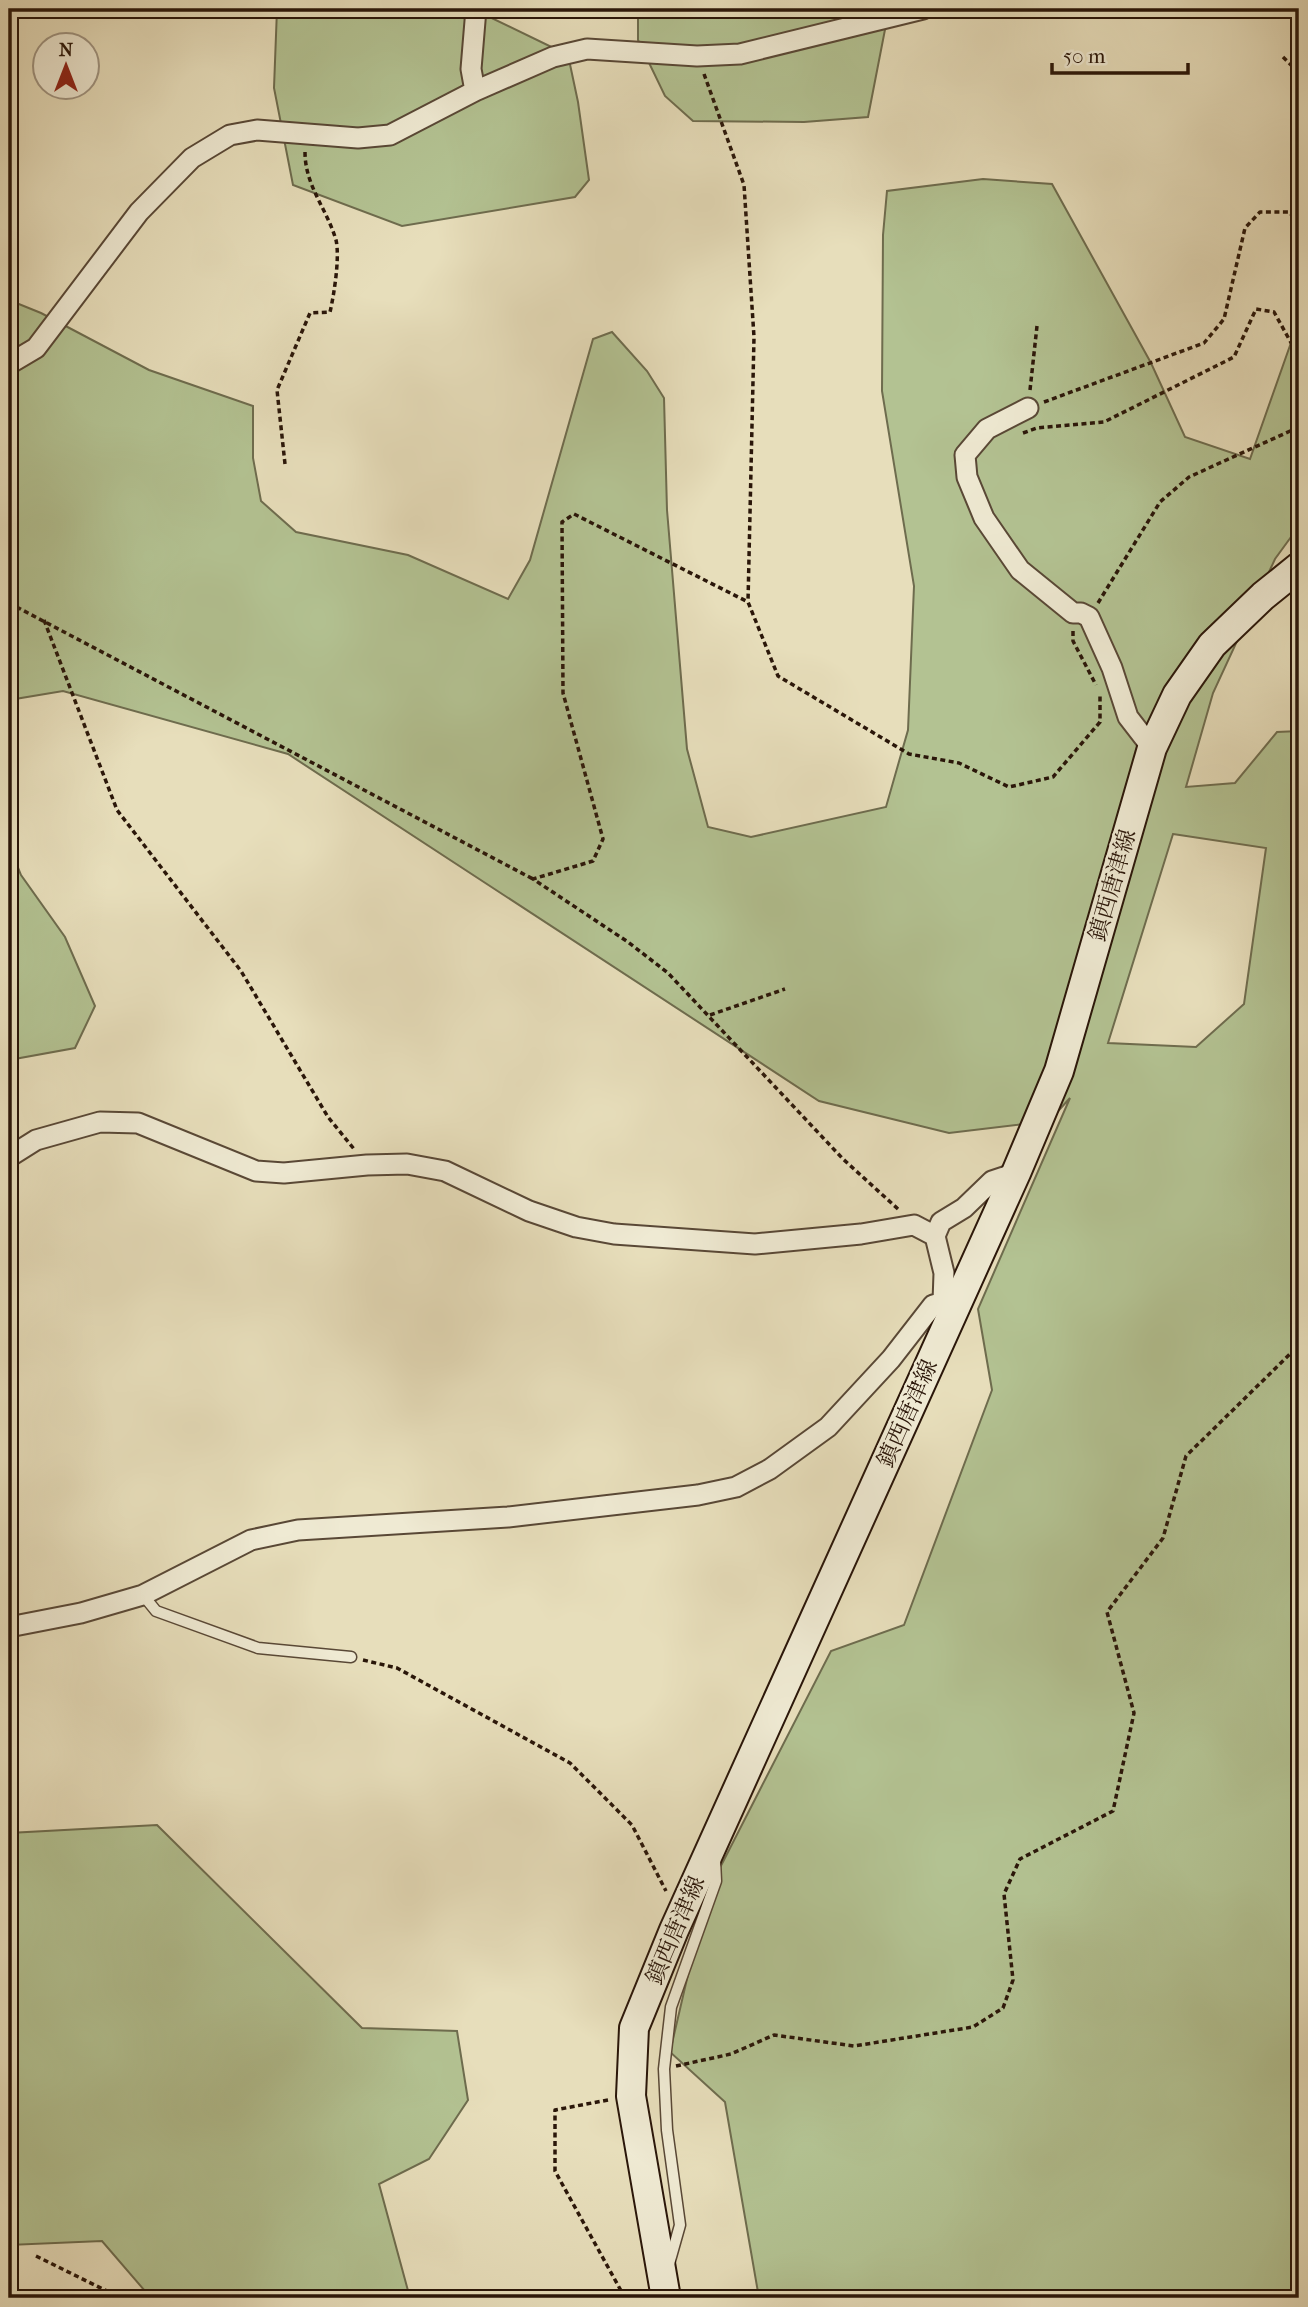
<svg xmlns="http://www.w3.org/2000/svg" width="1308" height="2307" viewBox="0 0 1308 2307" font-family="'IM FELL French Canon','Noto Serif JP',serif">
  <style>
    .green { fill: #b3c292; stroke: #6e6c4e; stroke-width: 2; fill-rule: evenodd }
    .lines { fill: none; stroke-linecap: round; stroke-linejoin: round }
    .lane-casing { stroke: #594836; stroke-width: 13 }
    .street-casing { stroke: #594836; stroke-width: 23 }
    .secondary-casing { stroke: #2a1609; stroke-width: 32 }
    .path { stroke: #2a1609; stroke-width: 3.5; stroke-dasharray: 5 3.5; stroke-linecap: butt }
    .lane { stroke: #efead3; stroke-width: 10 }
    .street { stroke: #efead3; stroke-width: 19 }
    .secondary { stroke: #efead3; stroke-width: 28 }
    .labels { text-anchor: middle; stroke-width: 5; stroke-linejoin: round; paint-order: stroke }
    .street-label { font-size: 23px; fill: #2a1609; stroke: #efead3 }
  </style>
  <rect width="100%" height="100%" fill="#e7debb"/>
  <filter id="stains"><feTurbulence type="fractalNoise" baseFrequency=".00286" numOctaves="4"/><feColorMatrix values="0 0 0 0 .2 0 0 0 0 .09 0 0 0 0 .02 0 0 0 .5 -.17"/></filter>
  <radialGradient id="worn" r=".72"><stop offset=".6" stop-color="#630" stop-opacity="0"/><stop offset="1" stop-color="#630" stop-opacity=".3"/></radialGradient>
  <path class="green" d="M277 9H473L568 55 578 102 589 180 575 197 402 226 293 185 274 88Z
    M638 9H889L868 117 804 122 693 121 665 96 638 40Z
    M983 179 1052 184 1151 363 1185 437 1250 459 1299 320V526L1275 559 1213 693 1186 787 1235 783 1277 732 1299 731V2298H759L725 2102 670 2052 707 1893 831 1651 904 1625 992 1390 978 1309 1070 1098 1049 1121 949 1133 819 1101 288 754 63 691 9 700V300L41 313 149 370 253 406V458L261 501 296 532 408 555 508 599 530 560 593 339 612 332 647 371 664 398 667 510 687 749 708 827 751 837 886 807 908 730 914 586 882 391 883 235 887 191ZM1173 834 1266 848 1244 1004 1196 1047 1108 1043Z
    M9 845 21 875 65 937 95 1006 75 1048 9 1060Z
    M157 1825 362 2028 457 2031 468 2100 429 2159 379 2184 410 2298H276L274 2295 248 2298H151L102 2241 9 2245V1833Z"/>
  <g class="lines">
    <g class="lane-casing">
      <path id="lane" d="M143 1595 156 1611 258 1648 351 1657
        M669 2264 680 2225 667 2130 664 2069 671 2007 716 1881 715 1860"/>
    </g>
    <g class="street-casing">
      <path id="street" d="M475 91 471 69 476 9
        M9 364 36 348 139 212 192 158 230 135 257 130 358 138 390 135 475 91 553 57 587 49 697 56 740 54 923 9
        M1028 408 987 429 965 455 967 477 984 518 1020 570 1073 613H1081L1089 617 1112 668 1128 717 1152 748
        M9 1157 36 1140 100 1122 138 1123 256 1171 284 1173 367 1165 407 1164 445 1171 529 1211 576 1227 614 1234 755 1244 861 1234 914 1225 935 1236
        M954 1308 943 1302 944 1273 935 1236 941 1222 964 1208 992 1181 1016 1173
        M9 1627 81 1613 143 1595 251 1540 298 1530 508 1517 698 1495 736 1487 770 1469 828 1427 891 1359 933 1305 943 1302"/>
    </g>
    <g class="secondary-casing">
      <path id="secondary" d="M666 2298 631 2096 634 2028 674 1930 1016 1173 1059 1071 1152 748 1177 695 1212 645 1263 596 1299 567"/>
    </g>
    <path class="path" d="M1283 57 1299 73
      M704 74 744 185 754 337 748 602
      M1030 390 1037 326
      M1044 402 1204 343 1224 319 1245 228 1260 212H1289L1299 223
      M1023 433 1037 428 1104 422 1234 357 1256 309 1274 312 1299 357
      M285 464 277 390 310 313 330 312C334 295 340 257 336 240 327 209 305 186 305 152
      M9 603 533 879
      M1098 603 1160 502 1189 477 1299 427
      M44 620 117 810 241 971 328 1117 354 1149
      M1073 631V641L1096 685
      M710 1015 785 989
      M898 1209 843 1159 668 973 628 942 533 879 593 861 603 839 563 693 562 522 574 514 748 602 778 676 909 754 959 763 1009 787 1053 777 1100 722V695
      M363 1660 397 1668 570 1763 632 1825 666 1891
      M676 2066 731 2054 774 2035 854 2046 973 2027 1003 2008 1013 1980 1004 1894 1020 1859 1113 1811 1134 1713 1107 1612 1163 1538 1186 1456 1291 1353 1299 1348
      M608 2100 555 2110V2171L625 2298
      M36 2256 121 2298"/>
    <use href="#lane" class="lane"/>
    <use href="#street" class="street"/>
    <use href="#secondary" class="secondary"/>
  </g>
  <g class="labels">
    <g class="street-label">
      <text transform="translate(1112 885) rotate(-74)" y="8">鎮西唐津線</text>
      <text transform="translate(907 1413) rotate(-66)" y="8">鎮西唐津線</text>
      <text transform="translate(675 1930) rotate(-67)" y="8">鎮西唐津線</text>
    </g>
  </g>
  <rect width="1308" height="2307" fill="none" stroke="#e7debb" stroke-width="35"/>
  <rect x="10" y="10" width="1287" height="2286" fill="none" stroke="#2a1609" stroke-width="3.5"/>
  <rect x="18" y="18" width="1273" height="2272" fill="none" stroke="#2a1609" stroke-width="2"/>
  <g transform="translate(66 66)"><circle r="33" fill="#efead3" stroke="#a09582" stroke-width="2"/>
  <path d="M0-5L12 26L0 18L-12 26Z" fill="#8f2418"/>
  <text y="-10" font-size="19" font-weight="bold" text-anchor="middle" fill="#2a1609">N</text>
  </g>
  <path d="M1052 63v10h136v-10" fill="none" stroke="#2a1609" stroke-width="3.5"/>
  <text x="1063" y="63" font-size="21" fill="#2a1609" stroke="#efead3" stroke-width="5" paint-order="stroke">50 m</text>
  <rect width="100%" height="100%" filter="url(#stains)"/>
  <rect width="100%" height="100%" fill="url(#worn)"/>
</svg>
